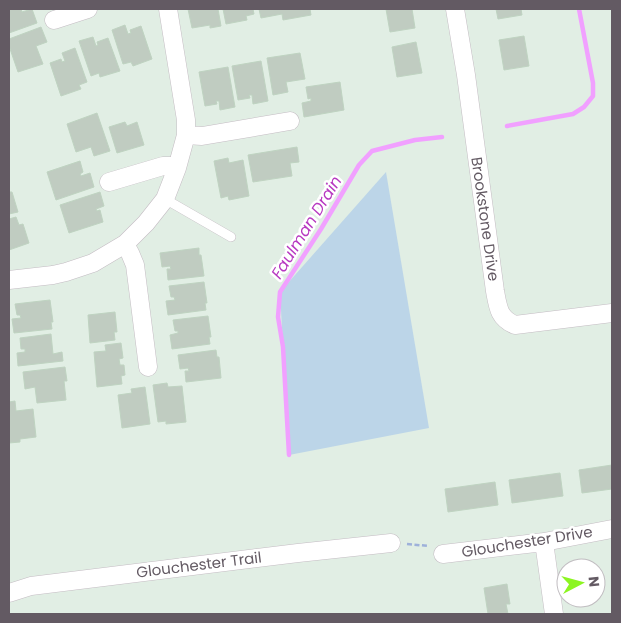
<svg xmlns="http://www.w3.org/2000/svg" width="621" height="623" viewBox="0 0 621 623" font-family="Poppins,sans-serif">
  <style>
    .green { fill: #bcd5e8 }
    .lines { fill: none; stroke-linecap: round; stroke-linejoin: round }
    .stream { stroke: #f1a0ff; stroke-width: 4.5 }
    .building { fill: #c0ccc1; stroke: #bfd3c1 }
    .service-casing { stroke: #c4bcc3; stroke-width: 10 }
    .minor-casing { stroke: #c4bcc3; stroke-width: 19 }
    .path { stroke: #9eb1da; stroke-width: 2.5; stroke-dasharray: 5 2.5; stroke-linecap: butt }
    .service { stroke: #fff; stroke-width: 9 }
    .minor { stroke: #fff; stroke-width: 18 }
    .labels { text-anchor: middle; stroke-width: 5; stroke-linejoin: round; paint-order: stroke }
    .street-label { font-size: 15px; fill: #635a63; stroke: #fff }
    .water-label { font-size: 16px; font-style: italic; fill: #b739c1; stroke: #fff }
  </style>
  <rect width="100%" height="100%" fill="#e1eee4"/>
  <path class="green" d="M386 172 429 428 289 455 280 292Z"/>
  <g class="lines">
    <path class="stream" d="M507 126 573 114 584 107 593 96V83L579 9
      M289 455 283 347 278 317 280 292 321 229 359 165 372 151 415 140 442 137"/>
  </g>
  <path class="building" d="M9 9H21L22 12 32 9 37 23 9 33Z
    M188 9H218L221 26 210 28V25L192 28Z
    M223 9H253L254 14 246 16 247 20 226 24Z
    M259 9H310L311 15 283 20 282 14 261 18Z
    M386 9H412L415 28 390 32Z
    M496 9H521L522 15 498 19Z
    M125 25 128 34 131 33 130 30 141 26 152 59 133 66 131 62 123 64 112 30Z
    M41 27 47 42 36 46 43 64 18 72 9 46V39Z
    M524 36 529 66 504 70 499 40Z
    M93 37 96 46 98 45 97 42 108 38 120 71 100 77 99 73 91 76 79 41Z
    M416 42 422 73 397 77 392 47Z
    M75 48 87 82 79 85 81 89 61 96 50 63 61 59 62 62 65 61 62 53Z
    M300 53 305 79 286 82 288 92 273 95 267 58Z
    M261 61 268 101 253 104 252 95H249L250 98 238 100 232 66Z
    M228 67 235 107 220 110 219 101H216L217 104 205 106 199 72Z
    M340 82 344 110 304 117 302 103 311 101V98L308 99 306 87Z
    M97 113 110 151 94 156 91 147 76 152 67 124Z
    M125 122 127 126 137 122 144 145 117 153 109 127Z
    M297 147 299 162 290 163 292 176 253 182 248 155Z
    M228 158 229 163 243 160 249 196 229 200 228 196 221 198 214 161Z
    M80 161 83 172 80 174 81 176 90 173 94 187 56 200 47 172Z
    M9 192H12L18 212 9 214Z
    M100 192 104 206 96 209 97 211 100 210 103 222 69 233 60 205Z
    M16 217 19 225 23 224 29 243 9 250V219Z
    M199 248V255H201L204 276 168 280 167 269H171L170 266 162 267 160 253Z
    M204 282 207 303H205L206 310 168 315 166 301 175 300 174 297H171L169 286Z
    M50 300 53 322H51L52 329 14 333 12 319 21 318 20 315H17L15 304Z
    M115 312 117 332H114L115 340 90 343 88 315Z
    M208 316 211 337H209L210 344 172 349 170 335 178 333V331H175L173 320Z
    M51 334 53 354 62 352 63 361 18 366 17 353 25 352V349H21L20 338Z
    M121 343 123 358 119 359 120 365H124L125 375 121 376 122 384 97 387 94 352 106 351 105 345Z
    M216 350 217 357H219L221 378 186 382 185 371H189L188 368 180 369 178 355Z
    M65 367 67 381H64L66 400 37 403 35 387 25 389 23 372Z
    M167 383 168 387 182 386 186 422 166 424V421L158 422 153 385Z
    M145 387 150 424 122 428 118 395 132 393 131 389Z
    M15 401 16 411 33 409 36 437 20 439V442L9 443V402Z
    M612 465V489L582 493 579 470Z
    M560 473 563 496 512 503 509 480Z
    M495 482 498 505 448 512 445 489Z
    M507 584 510 604H506L508 614H488L484 588Z"/>
  <g class="lines">
    <g class="service-casing">
      <path id="service" d="M165 199 231 237"/>
    </g>
    <g class="minor-casing">
      <path id="minor" d="M455 9 466 75 495 291C498 308 499 318 515 325L612 313
        M54 20 88 9
        M186 135 202 136 290 121
        M109 182 163 166H170L177 168
        M125 244 130 253 135 265 148 367
        M9 280 53 275 66 272 93 263 125 244 146 223 165 199 177 168 186 135V120L168 9
        M544 542 554 614
        M443 554 544 542 612 529
        M9 593 31 586 298 553 391 543"/>
    </g>
    <path class="path" d="M407 544 429 546"/>
    <use href="#service" class="service"/>
    <use href="#minor" class="minor"/>
  </g>
  <g class="labels">
    <g class="street-label">
      <text transform="translate(485 219) rotate(82)" y="5">Brookstone Drive</text>
      <text transform="translate(527 542) rotate(-9)" y="5">Glouchester Drive</text>
      <text transform="translate(199 565) rotate(-7)" y="5">Glouchester Trail</text>
    </g>
    <g class="water-label">
      <text transform="translate(306 227) rotate(-58)" y="6">Faulman Drain</text>
    </g>
  </g>
  <rect width="621" height="623" fill="none" stroke="#635a63" stroke-width="20"/>
  <g transform="translate(581 583) rotate(84)"><circle r="24" fill="#ffffff" stroke="#c1bdc1"/>
  <path d="M0-4L9 19L0 12L-9 19Z" fill="#8cf521"/>
  <text y="-8" font-size="14" font-weight="bold" text-anchor="middle" fill="#635a63">N</text>
  </g>
</svg>
